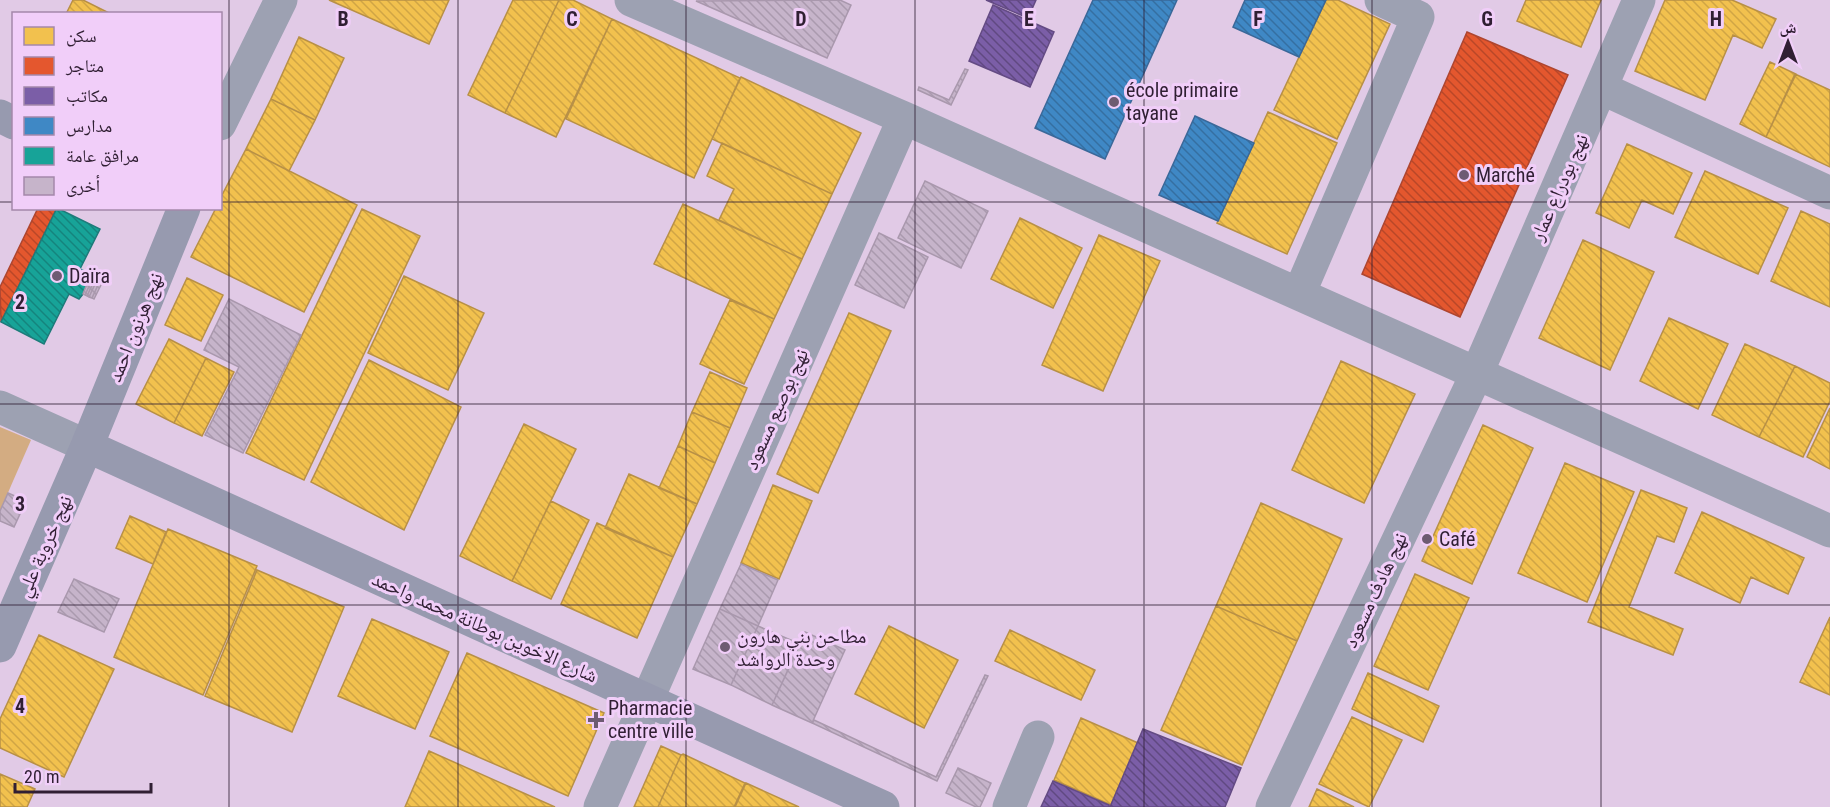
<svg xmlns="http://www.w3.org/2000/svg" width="1830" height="807" viewBox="0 0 1830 807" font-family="'Roboto Condensed','Noto Naskh Arabic',sans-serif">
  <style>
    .green { fill: #d3ac82 }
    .homes { fill: url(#homes-back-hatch); stroke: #b89046; stroke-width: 1.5 }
    .shops { fill: url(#shops-back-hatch); stroke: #ae4630; stroke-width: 1.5 }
    .offices { fill: url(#offices-back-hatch); stroke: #644b84; stroke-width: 1.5 }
    .schools { fill: url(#schools-back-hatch); stroke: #3a6899; stroke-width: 1.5 }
    .public { fill: url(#public-back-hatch); stroke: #1e7b7a; stroke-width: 1.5 }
    .building { fill: url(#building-back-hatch); stroke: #a998ad; stroke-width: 1.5 }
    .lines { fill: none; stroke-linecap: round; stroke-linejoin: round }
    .minor { stroke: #9da1b2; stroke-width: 33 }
    .major { stroke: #979aaf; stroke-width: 33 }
    .grid { fill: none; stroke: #301f33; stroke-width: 1.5; stroke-opacity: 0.55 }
    .poi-dot { fill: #6e5b72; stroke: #f1cef9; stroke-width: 2 }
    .labels { text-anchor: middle; stroke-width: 6; stroke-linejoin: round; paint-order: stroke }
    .poi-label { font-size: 20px; fill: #301f33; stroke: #f1cef9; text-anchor: start }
    .street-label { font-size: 20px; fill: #301f33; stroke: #f1cef9 }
    .grid-label { font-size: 20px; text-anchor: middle; font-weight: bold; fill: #301f33; stroke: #f1cef9; stroke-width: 6; stroke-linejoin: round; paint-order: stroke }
  </style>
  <defs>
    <pattern id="homes-back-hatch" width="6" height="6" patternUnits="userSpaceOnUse" patternTransform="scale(1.5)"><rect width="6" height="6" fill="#f2c14e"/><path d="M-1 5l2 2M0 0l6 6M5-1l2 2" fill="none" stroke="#d0a545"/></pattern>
    <pattern id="shops-back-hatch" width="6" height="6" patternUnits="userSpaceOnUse" patternTransform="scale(1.5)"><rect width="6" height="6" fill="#e4572e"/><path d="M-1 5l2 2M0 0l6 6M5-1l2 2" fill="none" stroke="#b94728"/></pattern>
    <pattern id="offices-back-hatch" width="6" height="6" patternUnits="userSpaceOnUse" patternTransform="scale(1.5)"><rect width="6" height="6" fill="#7b5ea7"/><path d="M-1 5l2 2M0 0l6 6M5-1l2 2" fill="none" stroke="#604981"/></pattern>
    <pattern id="schools-back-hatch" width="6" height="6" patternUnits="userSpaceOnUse" patternTransform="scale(1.5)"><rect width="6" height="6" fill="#3f88c5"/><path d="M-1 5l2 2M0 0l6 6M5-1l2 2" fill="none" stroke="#356fa1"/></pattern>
    <pattern id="public-back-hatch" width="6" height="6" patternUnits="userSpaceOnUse" patternTransform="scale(1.5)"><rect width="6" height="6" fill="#17a398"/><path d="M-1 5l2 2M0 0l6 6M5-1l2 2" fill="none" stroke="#15847d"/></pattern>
    <pattern id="building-back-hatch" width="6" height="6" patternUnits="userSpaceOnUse" patternTransform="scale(1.5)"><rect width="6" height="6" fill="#c6b4ca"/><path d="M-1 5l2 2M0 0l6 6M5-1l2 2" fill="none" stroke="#aa9aae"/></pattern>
  </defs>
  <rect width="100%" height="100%" fill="#e1cae6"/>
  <path class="green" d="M0 427 31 440 0 511Z"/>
  <path class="homes" d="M73 0H83L111 14H66Z
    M329 0H449L429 44Z
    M513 0H559L505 113 468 95Z
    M559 0H573L612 19 556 137 505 113Z
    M1326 0H1338L1390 24 1337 139 1274 110Z
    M1526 0H1601L1581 47 1517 21Z
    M1665 0H1732L1776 19 1762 48 1733 35 1705 100 1635 71Z
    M612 19 740 78 694 178 566 119Z
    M299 37 344 58 315 120 271 99Z
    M1770 62 1796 74 1766 137 1740 124Z
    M1795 74 1830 90V167L1766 137Z
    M741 77 861 133 832 194 712 139Z
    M271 99 315 120 289 171 246 149Z
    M1268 112 1337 143 1287 254 1217 223Z
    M722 143 832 194 802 259 719 220 734 189 707 176Z
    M1627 144 1692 173 1673 214 1642 200 1629 228 1596 213Z
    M246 149 357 205 304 312 191 257 216 208H220V199Z
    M1705 171 1788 208 1758 274 1675 237Z
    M683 204 802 259 774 319 654 264Z
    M362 209 420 236 304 480 246 453Z
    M1801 211 1830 224V307L1771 281Z
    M1020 218 1082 248 1053 308 991 279Z
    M1099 235 1160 261 1103 391 1042 365Z
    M1583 240 1654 272 1610 370 1539 338Z
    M404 276 484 313 448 390 368 353Z
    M187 278 223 295 201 341 165 325Z
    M730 300 774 319 744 384 700 364Z
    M849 313 891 331 818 493 777 474Z
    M1669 318 1728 344 1698 409 1640 381Z
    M169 339 206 358 174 423 136 404Z
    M1745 344 1795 366 1759 437 1712 415Z
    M206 358 234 372 202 436 174 423Z
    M369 360 461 407 404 530 311 482Z
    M1341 361 1415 394 1364 503 1292 470Z
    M1795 366 1830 383V401L1803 457 1759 437Z
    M710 372 747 388 730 428 692 412Z
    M1830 408V469L1807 457Z
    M692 412 730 428 715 463 678 446Z
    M524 424 576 449 512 581 460 556Z
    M1483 425 1533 448 1472 584 1422 561Z
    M678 446 715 463 697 504 659 488Z
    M1565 463 1634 492 1587 602 1518 573Z
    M629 474 697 504 673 557 605 528Z
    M773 485 812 501 779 579 741 563Z
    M1641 490 1687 508 1674 542 1657 536 1629 607 1683 629 1673 655 1588 622Z
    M551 501 589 520 551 599 512 581Z
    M1261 503 1342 539 1297 641 1216 606Z
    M1702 512 1804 558 1788 594 1751 577 1740 603 1675 573Z
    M130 516 166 532 153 564 116 548Z
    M597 523 673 557 637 638 561 604Z
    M168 529 257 566 203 695 114 657Z
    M257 570 344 607 292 732 205 696Z
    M1415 574 1469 598 1428 690 1374 666Z
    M1216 606 1297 641 1242 765 1161 730Z
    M1830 617V695L1800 682Z
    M372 619 449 652 415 729 338 696Z
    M889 626 958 660 924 728 855 694Z
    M1010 630 1095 670 1081 700 995 661Z
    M39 635 114 669 64 777 0 748V719Z
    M467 653 604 713 568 796 430 736Z
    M1368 673 1439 706 1423 742 1352 709Z
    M1352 717 1402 740 1369 807 1319 784Z
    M1081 718 1138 743 1111 805 1054 780Z
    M661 746 681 755 658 807H634Z
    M429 751 555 807H405Z
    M683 754 745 783 734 807H658L681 755Z
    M0 774 35 789 27 807H0Z
    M746 783 799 807H735Z
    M1317 789 1354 807H1309Z"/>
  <path class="shops" d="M1467 32 1568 75 1460 317 1362 274Z
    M38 208H57L1 322 0 287Z"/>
  <path class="offices" d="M986 0H1036L1028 18Z
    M993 5 1054 32 1030 87 969 61Z
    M1143 729 1241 768 1225 807H1110Z
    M1053 781 1109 805V807H1041Z"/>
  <path class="schools" d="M1093 0H1177L1105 159 1035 128Z
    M1245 0H1326L1299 57 1233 27Z
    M1195 116 1254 143 1218 221 1159 195Z"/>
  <path class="public" d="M57 208 100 229 80 269 92 274 83 294 79 299 69 294 44 344 1 322Z"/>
  <path class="building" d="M840 0 851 5 827 58 696 1Z
    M965 69 968 70 951 105 918 90 919 87 949 100Z
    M925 181 988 211 961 268 898 238Z
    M879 233 928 257 904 308 855 285Z
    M89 279 92 280 85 295 83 294Z
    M92 280 94 281 87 296 85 295Z
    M94 281 96 282 89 297 87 296Z
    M96 282 99 283 92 298 89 297Z
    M99 283 101 285 94 299 92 298Z
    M229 299 301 335 243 453 205 435 239 367 204 350Z
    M8 493 26 501 14 527 0 521V511Z
    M741 564 778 580 758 626 720 609Z
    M74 579 119 599 104 632 58 612Z
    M720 609 758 626 731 685 693 669Z
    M758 626 800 644 772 705 731 685Z
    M805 632 845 650 812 723 772 705Z
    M985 675 988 676 937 781 812 723 814 720 936 777Z
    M958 768 991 783 980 807H976L946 793Z"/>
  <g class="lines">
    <path class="minor" d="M631 0 904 118 1830 531
      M1601 88 1830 193
      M220 124 281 0
      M1299 294 1418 17 1381 0
      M0 407 87 446
      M600 807 904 118
      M1009 807 1038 737
      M1272 807 1477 373 1639 0"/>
    <path class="major" d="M0 116 14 123
      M87 446 883 807
      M0 646 87 446 184 208"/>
  </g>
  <path class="grid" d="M229 0V807M458 0V807M686 0V807M915 0V807M1144 0V807M1372 0V807M1601 0V807M0 202H14M220 202H1830M0 404H1830M0 605H1830"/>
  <g class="poi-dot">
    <circle cx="1114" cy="102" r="6"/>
    <circle cx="1464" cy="175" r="6"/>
    <circle cx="57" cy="276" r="6"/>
    <circle cx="1427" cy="539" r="6"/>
    <circle cx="725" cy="647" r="6"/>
    <path d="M593 711h6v6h6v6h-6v6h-6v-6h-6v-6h6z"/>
  </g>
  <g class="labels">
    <g class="poi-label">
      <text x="1126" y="97">école primaire<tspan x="1126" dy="23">tayane</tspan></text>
      <text x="1476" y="182">Marché</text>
      <text x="69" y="283">Daïra</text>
      <text x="1439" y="546">Café</text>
      <text x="737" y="643">مطاحن بني هارون<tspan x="737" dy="23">وحدة الرواشد</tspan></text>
      <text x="608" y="715">Pharmacie<tspan x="608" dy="23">centre ville</tspan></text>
    </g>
    <g class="street-label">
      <text transform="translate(1559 187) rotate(-66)" y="7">نهج بودراع عمار</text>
      <text transform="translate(135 327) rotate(-68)" y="7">نهج هرنون احمد</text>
      <text transform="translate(776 409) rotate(-66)" y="7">نهج بوصبع مسعود</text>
      <text transform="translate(44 546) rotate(-66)" y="7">نهج خروبة علي</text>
      <text transform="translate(1375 590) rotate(-65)" y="7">نهج هادف مسعود</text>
      <text transform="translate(485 627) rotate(24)" y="7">شارع الاخوين بوطانة محمد واحمد</text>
    </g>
  </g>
  <g class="grid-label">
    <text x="343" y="26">B</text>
    <text x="572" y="26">C</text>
    <text x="801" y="26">D</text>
    <text x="1029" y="26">E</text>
    <text x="1258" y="26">F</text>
    <text x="1487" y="26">G</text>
    <text x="1716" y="26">H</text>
    <text x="20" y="309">2</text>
    <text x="20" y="511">3</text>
    <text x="20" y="713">4</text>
  </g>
  <rect x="12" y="12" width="210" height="198" fill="#f1cef9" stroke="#a488aa" stroke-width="1.5"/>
  <rect x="24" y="27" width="30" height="18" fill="#f2c14e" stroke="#a488aa" stroke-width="1.5"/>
  <text x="66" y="42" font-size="18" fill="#301f33">سكن</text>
  <rect x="24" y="57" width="30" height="18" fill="#e4572e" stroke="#a488aa" stroke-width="1.5"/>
  <text x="66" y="72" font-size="18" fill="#301f33">متاجر</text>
  <rect x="24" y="87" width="30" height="18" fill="#7b5ea7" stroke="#a488aa" stroke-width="1.5"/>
  <text x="66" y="102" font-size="18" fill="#301f33">مكاتب</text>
  <rect x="24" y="117" width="30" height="18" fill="#3f88c5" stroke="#a488aa" stroke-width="1.5"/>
  <text x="66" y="132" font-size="18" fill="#301f33">مدارس</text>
  <rect x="24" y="147" width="30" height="18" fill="#17a398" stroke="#a488aa" stroke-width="1.5"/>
  <text x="66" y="162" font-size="18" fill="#301f33">مرافق عامة</text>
  <rect x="24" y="177" width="30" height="18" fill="#c6b4ca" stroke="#a488aa" stroke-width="1.5"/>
  <text x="66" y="192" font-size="18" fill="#301f33">أخرى</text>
  <g transform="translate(1788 42)" stroke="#f1cef9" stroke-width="4.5" paint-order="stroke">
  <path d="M0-4.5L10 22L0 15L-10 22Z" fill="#301f33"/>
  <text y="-9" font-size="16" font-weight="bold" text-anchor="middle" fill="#301f33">ش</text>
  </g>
  <path d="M15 783v9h136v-9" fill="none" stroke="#301f33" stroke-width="3"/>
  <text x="24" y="783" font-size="18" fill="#301f33" stroke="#f1cef9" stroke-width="4.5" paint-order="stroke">20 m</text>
</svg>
